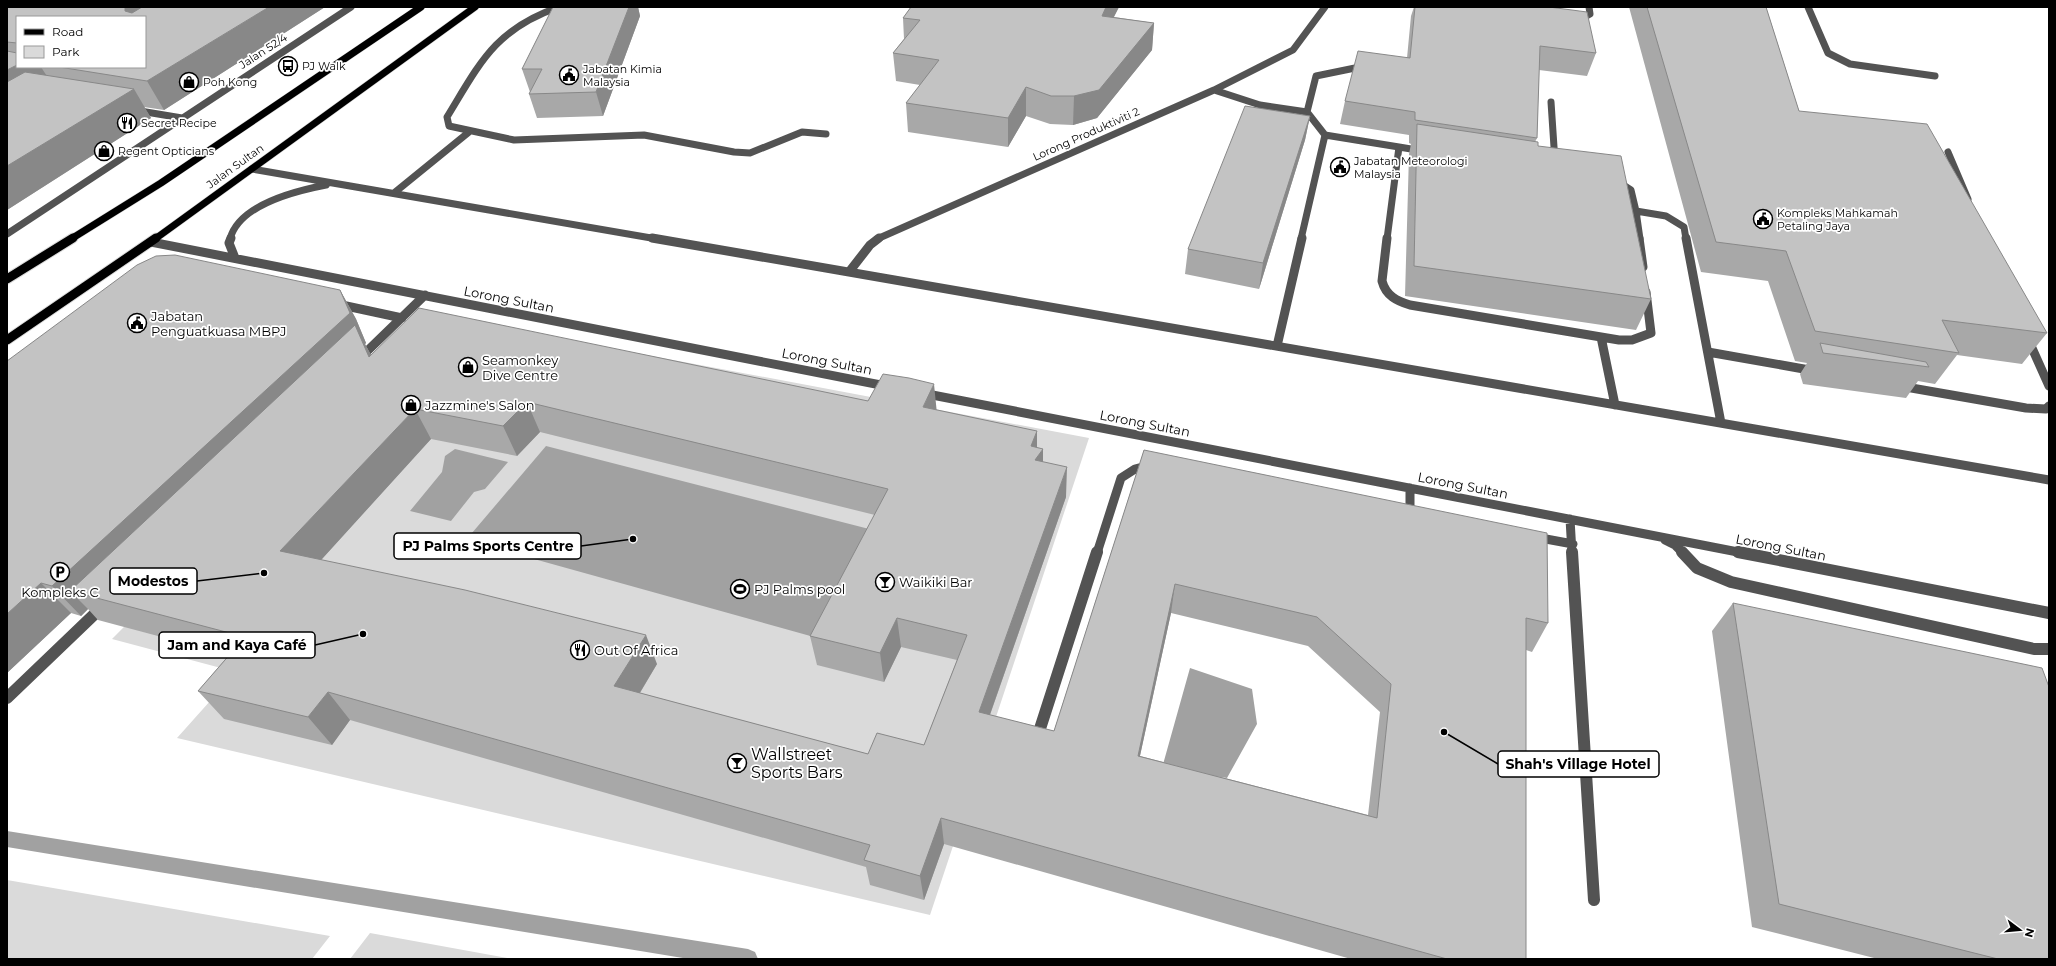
<svg xmlns="http://www.w3.org/2000/svg" width="2056" height="966" viewBox="0 0 2056 966" font-family="Montserrat,sans-serif">
  <style>
    .green { fill: #dadada }
    .water { fill: #a1a1a1 }
    .lines { fill: none; stroke-linecap: round; stroke-linejoin: round }
    .stream { fill: #a1a1a1; fill-rule: evenodd }
    .major-far1-casing { stroke: #dbdbdb; stroke-width: 8 }
    .major-casing { stroke: #dbdbdb; stroke-width: 11 }
    .minor-far2 { stroke: #535353; stroke-width: 7 }
    .minor-far1 { stroke: #535353; stroke-width: 9 }
    .minor { stroke: #535353; stroke-width: 12 }
    .major-far1 { stroke: #000; stroke-width: 7 }
    .major { stroke: #000; stroke-width: 9 }
    .wall { fill: #a8a8a8; fill-rule: evenodd }
    .shaded-wall { fill: #888 }
    .building { fill: #c3c3c3; stroke: #888; fill-rule: evenodd }
    .labels { text-anchor: middle; stroke-width: 3.5; stroke-linejoin: round; paint-order: stroke }
    .far-street-label { font-size: 11px; fill: #000; stroke: #fff }
    .far-poi-label { font-size: 11px; fill: #000; stroke: #fff; text-anchor: start }
    .street-label { font-size: 13px; fill: #000; stroke: #fff }
    .poi-label { font-size: 13px; fill: #000; stroke: #fff; text-anchor: start }
    .near-poi-label { font-size: 16px; fill: #000; stroke: #fff; text-anchor: start }
    .leader { fill: none; stroke: #000; stroke-width: 1.5 }
    .callout-dot { fill: #000; stroke: #fff; stroke-width: 1.5 }
    .callout { fill: #fff; stroke: #000; stroke-width: 1.5 }
    .callout-label { font-size: 14px; text-anchor: middle; font-weight: bold; fill: #000 }
  </style>
  <rect width="100%" height="100%" fill="#fff"/>
  <path class="green" d="M434 315 1089 438 930 915 177 738 236 672 112 639Z
    M7 880 330 936 312 959H7Z
    M370 933 513 959H350Z"/>
  <path class="water" d="M546 446 873 530 814 637 466 540Z
    M455 449 508 462 485 489 474 492 451 521 410 511 442 472 445 456Z
    M1190 668 1252 689 1257 724 1227 778 1162 768Z"/>
  <g class="lines">
    <path class="stream" d="M7 831 748 949 755 952 758 959H689L7 847Z"/>
    <g class="major-far1-casing">
      <path id="major-far1" d="M71 239 161 183 421 7
        M155 239 475 7"/>
    </g>
    <g class="major-casing">
      <path id="major" d="M7 279 73 238
        M7 340 156 238"/>
    </g>
    <path class="minor-far2" d="M559 7C495 29 480 63 447 117L449 126 514 140 644 135 734 152 750 153 802 132 826 134
      M1808 7 1828 53 1850 64 1935 76
      M1576 18H1583L1590 14 1589 7
      M1355 68 1316 76 1307 112 1325 135 1399 147
      M1214 90 1260 105 1307 112
      M1551 102 1555 162
      M134 110 182 118
      M1948 152 1968 199
      M252 169 657 239
      M1617 181 1631 190 1636 211
      M394 193 469 132
      M7 234 351 7
      M230 239C239 205 295 191 326 185
      M877 239 1214 90 1293 50 1325 7
      M1301 239 1325 135
      M1387 239 1399 147 1423 151
      M1640 239 1636 211 1666 216 1684 227 1686 239"/>
    <path class="minor-far1" d="M231 238 229 243 235 258
      M652 238 2049 480
      M1387 238 1382 281C1386 296 1397 301 1410 305L1619 340H1632L1651 333 1646 292
      M1639 238 1643 267
      M1686 238 1721 423
      M151 242 891 387
      M849 272 870 245 879 238
      M337 304 402 318
      M1601 337 1615 405
      M2028 339 2049 386
      M1277 346 1302 238
      M1708 352 1815 371
      M359 359 425 295
      M1900 386 2026 408 2046 409 2049 406
      M922 393 1743 553
      M1404 511 1410 512V488
      M1570 519 1572 553
      M1535 537 1573 544
      M1665 540 1675 545 1683 553
      M1097 553 1121 478 1135 469 1150 465"/>
    <path class="minor" d="M1572 552 1594 900
      M1682 552 1697 568 1731 582 2034 649H2049
      M1738 552 2049 613
      M7 698 103 606
      M1037 738 1097 552"/>
    <use href="#major-far1" class="major-far1"/>
    <use href="#major" class="major"/>
  </g>
  <path class="wall" d="M7 7H325L164 110 144 107 151 118 7 210ZM17 17H145V67H17Z
    M553 7H638L640 16 603 116 537 118 529 94 530 92 522 69Z
    M911 7H1119L1114 17 1154 23 1152 50 1097 118 1073 125 1050 124 1026 116 1008 147 908 132 906 103 920 85 896 81 893 53 904 39 903 18Z
    M1414 7H1549L1596 53 1587 76 1539 70 1537 138 1535 142 1651 299 1636 330 1405 296 1409 154 1411 144 1409 143V135L1340 124 1345 101 1407 58 1411 16Z
    M1629 7H1766L1799 111 2047 333 2022 364 1957 355 1935 384 1918 381 1906 398 1803 384 1800 374 1807 363 1795 361 1768 281 1701 272Z
    M1310 116 1305 140 1259 289 1185 274 1188 249Z
    M340 290 356 319 366 343 365 344 371 355 868 401 936 410 1037 431V448L1043 462 1066 497 990 715 1054 731 1144 450 1548 623 1532 652 1526 650V959H1351L944 844 924 900 870 885 866 867 350 720 332 745 224 719 198 691 229 655 98 620 88 609 81 616 71 613 7 673V361ZM540 432 875 515 810 636 817 665 884 682 901 647 957 660 924 745 868 754 640 693 657 664 321 560 431 439 517 456ZM1171 613 1308 646 1380 712 1368 815 1140 756Z
    M1733 603 2049 959H1878L1752 927 1712 631Z"/>
  <path class="shaded-wall" d="M125 7H185L145 31 125 11Z
    M269 7H325L164 110 147 81Z
    M629 7H638L640 16 603 116 596 92Z
    M1106 7H1119L1100 43 1102 16Z
    M1154 23 1152 50 1097 118 1073 125 1074 96Z
    M17 65V67H41L52 84 7 110V70Z
    M1026 87V116L1008 147V118Z
    M134 89 151 118 7 210V166Z
    M1310 116 1305 140 1259 289 1263 263Z
    M340 290 356 319 366 343 365 344 371 355 70 591 88 609 81 616 52 586Z
    M934 384 937 414 923 407Z
    M527 402 540 432 517 456 503 426Z
    M415 409 431 439 302 581 280 551Z
    M1037 431V457L1043 449V479L1035 490 1031 446Z
    M1067 467 1066 497 981 740 979 712Z
    M41 583 71 613 7 673V614Z
    M1175 584 1171 613 1134 783 1138 756Z
    M897 618 901 647 884 682 880 653Z
    M646 635 657 664 627 714 614 686Z
    M328 692 350 720 332 745 308 717Z
    M941 818 944 844 924 900 920 876Z"/>
  <path class="building" d="M7 7H125V11L132 13 142 7H269L147 81 59 67H145V17H17V43L7 42Z
    M553 7H629L596 92 529 94 542 69H522Z
    M911 7H1106L1102 16 1154 23 1099 90 1074 96H1051L1026 87 1008 118 906 103 939 60 893 53 920 20 903 18Z
    M1415 7H1549L1587 12 1596 53 1540 46 1537 138 1415 120V112L1345 101 1358 51 1410 58Z
    M1647 7H1766L1799 111 1927 124 2047 333 1942 320 1959 353 1815 331 1786 251 1716 242Z
    M7 51 17 53V65L7 70Z
    M25 72 134 89 7 166V82Z
    M1245 106 1310 116 1263 263 1188 249Z
    M1417 124 1538 142V146L1621 156 1651 299 1414 266Z
    M175 255 340 290 350 313 52 586 41 583 7 614V361L137 265 156 256Z
    M419 308 868 401 883 374 909 378 934 384 923 407 1037 431 1031 446 1043 449 1035 460 1067 467 979 712 1054 731 1144 450 1547 533 1548 623 1526 618V959H1447L941 818 920 876 864 860 870 845 328 692 308 717 198 691 245 637 70 591 355 325 369 357ZM527 402 888 489 810 636 880 653 897 618 967 635 924 745 877 733 868 754 614 686 646 635 465 590 280 551 415 409 503 426ZM1175 584 1317 617 1391 684 1377 818 1138 756Z
    M1820 343 1926 362 1929 367 1823 353Z
    M1733 603 2042 668 2049 687V959H1998L1779 904Z"/>
  <defs>
    <g id="bus-ring" transform="scale(1)"><circle r="9.5" fill="#fff" stroke="#000" stroke-width="1.5"/><path d="M-5-6H5V4H4V6H2V4H-2V6H-4V4H-5ZM-3.5-4V0h7V-4ZM-3.5 1.2v1.5H-2V1.2ZM2 1.2v1.5H3.5V1.2Z" fill="#000"/></g>
    <g id="civic-ring" transform="scale(1)"><circle r="9.5" fill="#fff" stroke="#000" stroke-width="1.5"/><path d="M-.6-6.5H3V-4.5H.6V-3L4-1V1h2V6H-6V1h2V-1L-.6-3ZM-1.2 2.5V6h2.4V2.5Z" fill="#000"/></g>
    <g id="shop-ring" transform="scale(1)"><circle r="9.5" fill="#fff" stroke="#000" stroke-width="1.5"/><path d="M-5-2.5h2.3a2.7 3.5 0 0 1 5.4 0H5L5.5 6h-11ZM-1.5-2.5h3a1.5 2.3 0 0 0-3 0Z" fill="#000"/></g>
    <g id="restaurant-ring" transform="scale(1)"><circle r="9.5" fill="#fff" stroke="#000" stroke-width="1.5"/><path d="M-5-6h1v4h1v-4h1v4h1v-4h1v5L-1.5 .5V6h-2V.5L-5-1ZM5-6V6H3V1.5H1.5Q1.5-4 5-6Z" fill="#000"/></g>
    <g id="parking-ring" transform="scale(1)"><circle r="9.5" fill="#fff" stroke="#000" stroke-width="1.5"/><path d="M-3.5-5.5H1a3.5 3.5 0 0 1 0 7H-1V5.5H-3.5ZM-1-3.4V-.6H.8a1.4 1.4 0 0 0 0-2.8Z" fill="#000"/></g>
    <g id="bar-ring" transform="scale(1)"><circle r="9.5" fill="#fff" stroke="#000" stroke-width="1.5"/><path d="M-6-5H6L.8 .8V4.5H3.5V6h-7V4.5H-.8V.8Z" fill="#000"/></g>
    <g id="stadium-ring" transform="scale(1)"><circle r="9.5" fill="#fff" stroke="#000" stroke-width="1.5"/><path d="M0-5a6.5 5 0 1 0 0 10a6.5 5 0 1 0 0-10ZM-3.5-1.8h7v3.6h-7Z" fill="#000"/></g>
  </defs>
  <g fill-rule="evenodd">
    <use href="#bus-ring" x="288" y="66"/>
    <use href="#civic-ring" x="569" y="75"/>
    <use href="#shop-ring" x="189" y="82"/>
    <use href="#restaurant-ring" x="127" y="123"/>
    <use href="#shop-ring" x="104" y="151"/>
    <use href="#civic-ring" x="1340" y="167"/>
    <use href="#civic-ring" x="1763" y="219"/>
    <use href="#civic-ring" x="137" y="323"/>
    <use href="#shop-ring" x="468" y="367"/>
    <use href="#shop-ring" x="411" y="405"/>
    <use href="#parking-ring" x="60" y="572"/>
    <use href="#bar-ring" x="885" y="582"/>
    <use href="#stadium-ring" x="740" y="589"/>
    <use href="#restaurant-ring" x="580" y="650"/>
    <use href="#bar-ring" x="737" y="763"/>
  </g>
  <g class="labels">
    <g class="far-street-label">
      <text transform="translate(263 51) rotate(-33)" y="4">Jalan 52/4</text>
      <text transform="translate(1086 134) rotate(-24)" y="4">Lorong Produktiviti 2</text>
      <text transform="translate(235 166) rotate(-36)" y="4">Jalan Sultan</text>
    </g>
    <g class="far-poi-label">
      <text x="302" y="70">PJ Walk</text>
      <text x="583" y="73">Jabatan Kimia<tspan x="583" dy="13">Malaysia</tspan></text>
      <text x="203" y="86">Poh Kong</text>
      <text x="141" y="127">Secret Recipe</text>
      <text x="118" y="155">Regent Opticians</text>
      <text x="1354" y="165">Jabatan Meteorologi<tspan x="1354" dy="13">Malaysia</tspan></text>
      <text x="1777" y="217">Kompleks Mahkamah<tspan x="1777" dy="13">Petaling Jaya</tspan></text>
    </g>
    <g class="street-label">
      <text transform="translate(509 299) rotate(11)" y="5">Lorong Sultan</text>
      <text transform="translate(827 361) rotate(11)" y="5">Lorong Sultan</text>
      <text transform="translate(1145 423) rotate(11)" y="5">Lorong Sultan</text>
      <text transform="translate(1463 485) rotate(11)" y="5">Lorong Sultan</text>
      <text transform="translate(1781 547) rotate(11)" y="5">Lorong Sultan</text>
    </g>
    <g class="poi-label">
      <text x="151" y="321">Jabatan<tspan x="151" dy="15">Penguatkuasa MBPJ</tspan></text>
      <text x="482" y="365">Seamonkey<tspan x="482" dy="15">Dive Centre</tspan></text>
      <text x="425" y="410">Jazzmine's Salon</text>
      <text x="899" y="587">Waikiki Bar</text>
      <text x="754" y="594">PJ Palms pool</text>
      <text x="60" y="597" text-anchor="middle">Kompleks C</text>
      <text x="594" y="655">Out Of Africa</text>
    </g>
    <g class="near-poi-label">
      <text x="751" y="760">Wallstreet<tspan x="751" dy="18">Sports Bars</tspan></text>
    </g>
  </g>
  <path class="leader" d="M633 539L581 546M264 573L197 581M363 634L315 645M1444 732L1498 764"/>
  <g class="callout-dot">
    <circle cx="633" cy="539" r="4"/>
    <circle cx="264" cy="573" r="4"/>
    <circle cx="363" cy="634" r="4"/>
    <circle cx="1444" cy="732" r="4"/>
  </g>
  <g class="callout">
    <rect x="394" y="533" width="187" height="26" rx="4"/>
    <rect x="110" y="568" width="87" height="26" rx="4"/>
    <rect x="159" y="632" width="156" height="26" rx="4"/>
    <rect x="1498" y="751" width="161" height="26" rx="4"/>
  </g>
  <g class="callout-label">
    <text x="488" y="551">PJ Palms Sports Centre</text>
    <text x="153" y="586">Modestos</text>
    <text x="237" y="650">Jam and Kaya Café</text>
    <text x="1578" y="769">Shah's Village Hotel</text>
  </g>
  <rect width="2056" height="966" fill="none" stroke="#000000" stroke-width="16"/>
  <rect x="16" y="16" width="130" height="52" fill="#ffffff" stroke="#999999"/>
  <rect x="24" y="29" width="20" height="6" fill="#000000" stroke="#999999"/>
  <text x="52" y="36" font-size="12" fill="#000000">Road</text>
  <rect x="24" y="46" width="20" height="12" fill="#dadada" stroke="#999999"/>
  <text x="52" y="56" font-size="12" fill="#000000">Park</text>
  <g transform="translate(2020 930) rotate(106)" stroke="#ffffff" stroke-width="3" paint-order="stroke">
  <path d="M0-3L7 15L0 10L-7 15Z" fill="#000000"/>
  <text y="-6" font-size="11" font-weight="bold" text-anchor="middle" fill="#000000">N</text>
  </g>
</svg>
